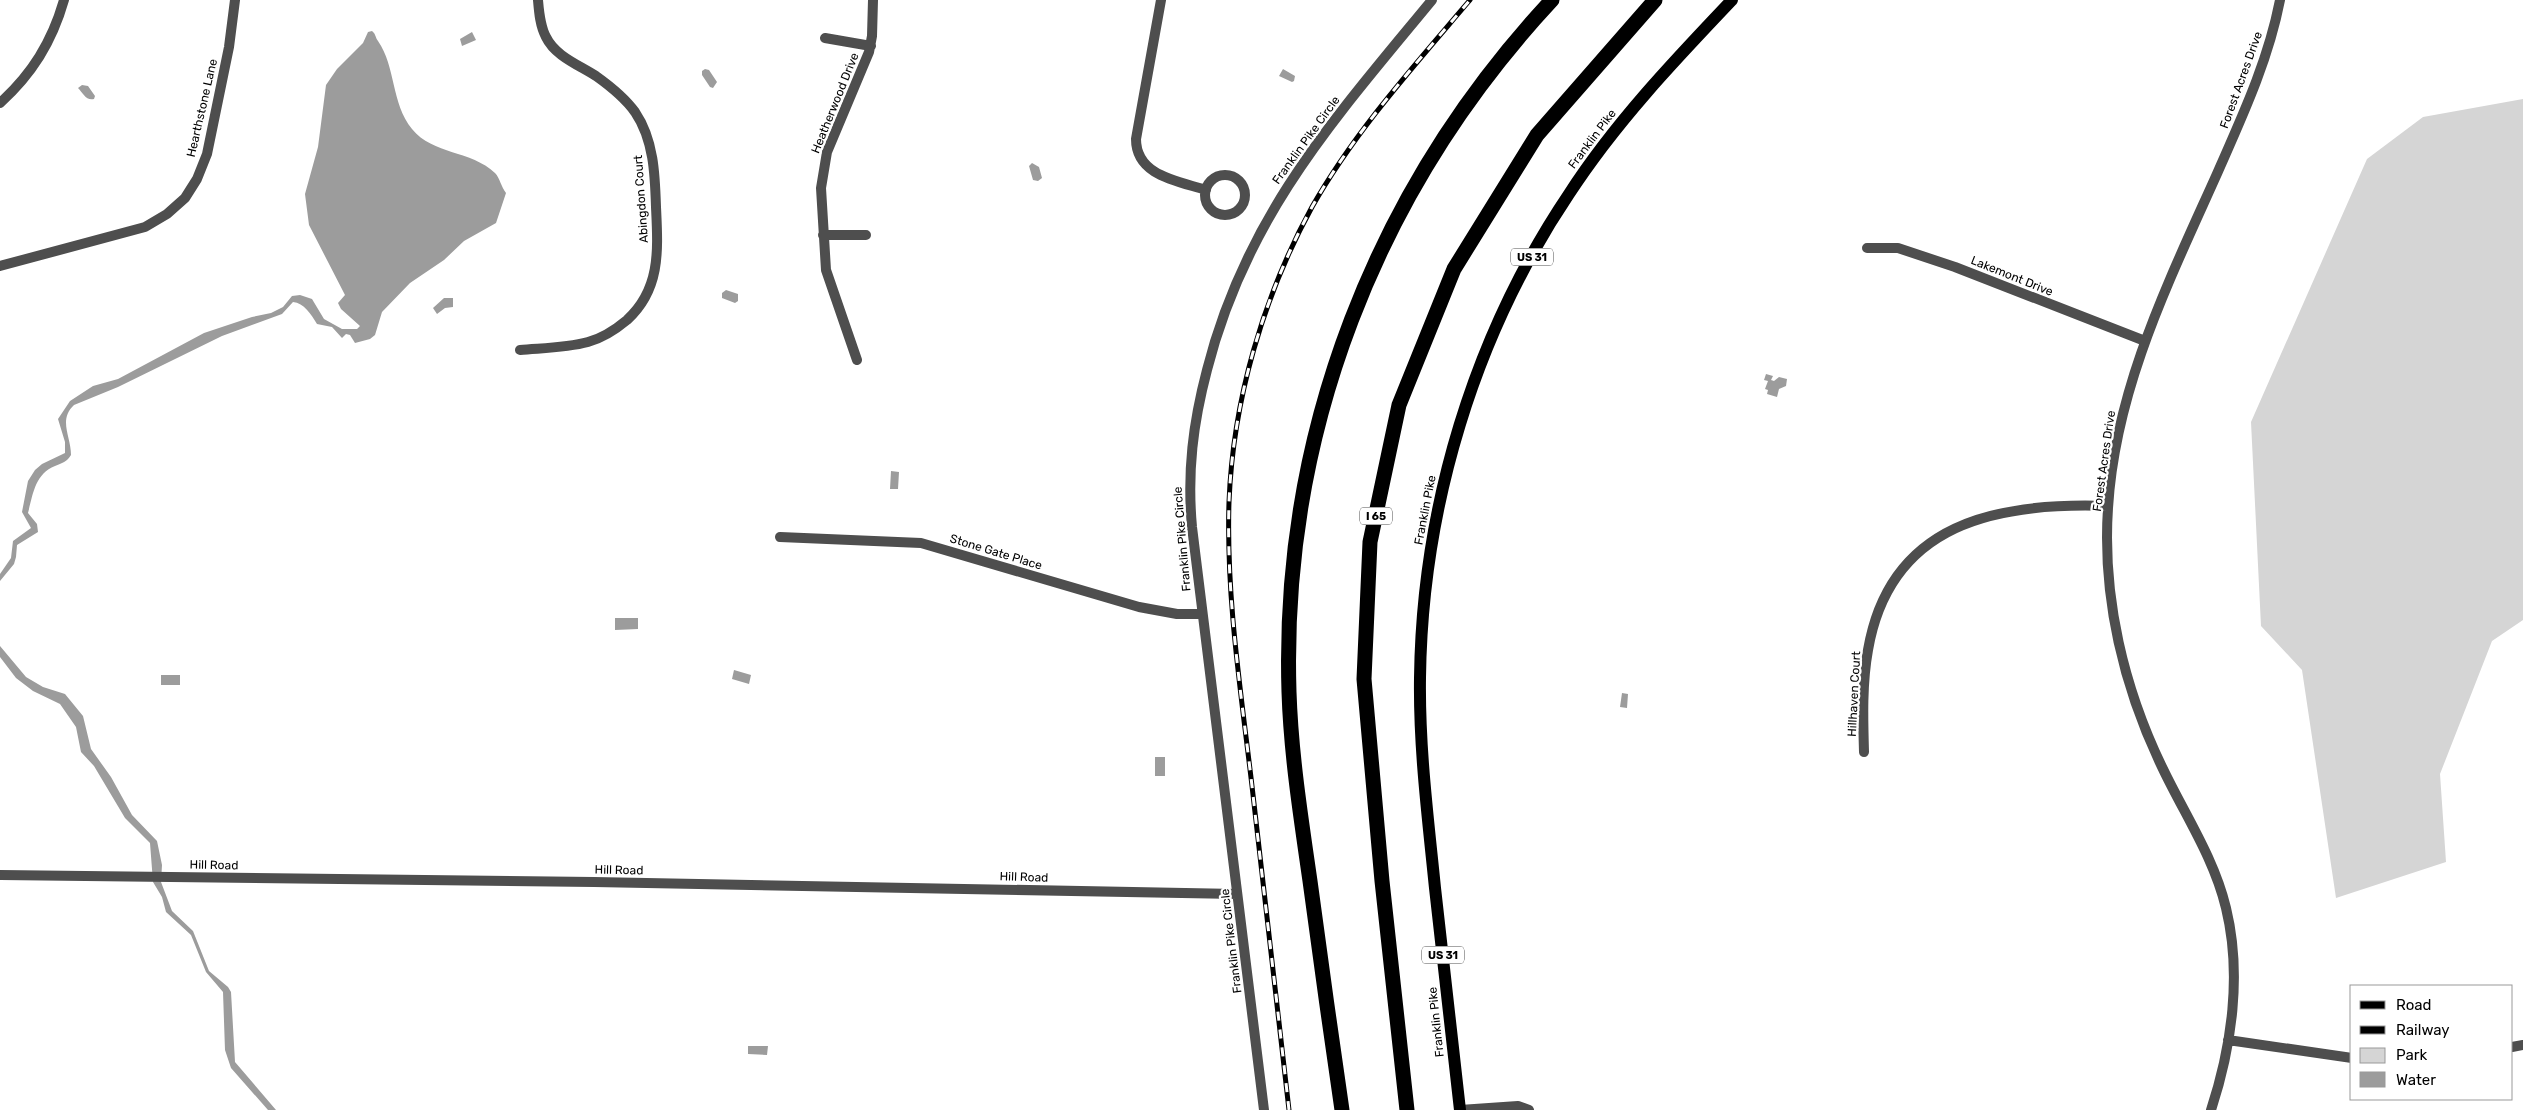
<svg xmlns="http://www.w3.org/2000/svg" width="2523" height="1110" viewBox="0 0 2523 1110" font-family="Rubik,sans-serif">
  <style>
    .green { fill: #d5d5d5 }
    .water { fill: #9c9c9c }
    .lines { fill: none; stroke-linecap: round; stroke-linejoin: round }
    .street { stroke: #4e4e4e; stroke-width: 10 }
    .primary { stroke: #000; stroke-width: 12 }
    .highway { stroke: #000; stroke-width: 15 }
    .rail-casing { stroke: #000; stroke-width: 5 }
    .rail { stroke: #fff; stroke-width: 3; stroke-dasharray: 9; stroke-linecap: butt }
    .labels { text-anchor: middle; stroke-width: 4.5; stroke-linejoin: round; paint-order: stroke }
    .shield { fill: #fff; stroke: #4c4c4c; stroke-width: 1 }
    .shield-label { font-size: 11px; font-weight: bold; fill: #000 }
    .street-label { font-size: 12px; fill: #000; stroke: #fff }
  </style>
  <rect width="100%" height="100%" fill="#fff"/>
  <path class="green" d="M2523 99V620L2492 641 2440 774 2446 862 2336 898 2302 670 2261 626 2251 422 2367 159 2423 117Z"/>
  <path class="water" d="M372 31C376 34 375 37 378 41 396 67 391 103 412 129 433 155 471 150 495 173 500 178 501 187 506 193L496 223 464 241 444 260 410 283 382 312 375 335 370 339 355 343 350 335 346 334 342 338 332 327 317 324C311 314 304 303 293 302L282 314 222 336 118 387 74 405C58 420 71 436 71 455 67 462 62 463 55 466 35 474 33 494 28 513L37 524 38 532 17 545 16 557 14 564 0 581V574L11 558 13 541 31 528 22 512 28 481 35 470 42 464 65 453V442L58 419 70 401 93 386 118 379 204 333 252 317 271 313 283 307 292 296 300 295 312 299 324 319 342 329H357L360 326 341 309 338 303 345 295 309 225 305 194 318 147 326 85 337 69 363 43 368 32Z
    M472 32 476 40 462 46 460 39Z
    M705 69 709 70 717 82 713 88 710 87 702 75V71Z
    M1283 69 1295 76 1294 81 1292 82 1279 76Z
    M82 85 88 86 95 96 94 99C86 101 83 93 78 88Z
    M1032 163 1039 167 1042 178 1038 181 1033 180 1029 166Z
    M726 290 738 294V301L735 303 722 298V293Z
    M444 298H453V307L445 308 437 314 433 308Z
    M1766 374 1773 376 1771 380 1774 381 1779 377 1787 379 1786 386 1779 389 1777 397 1767 394 1768 390 1765 389 1768 381 1764 380Z
    M891 471 899 472 898 489H890Z
    M615 618H638V629L615 630Z
    M0 646 26 677 43 687 65 694 83 716 91 749 111 777 132 815 157 841 162 865 161 882 172 911 193 931 209 971 228 987 231 992 235 1062 276 1110H268L231 1068 225 1050 223 992 206 972 191 935 166 912 162 897 153 882 150 843 125 818 94 766 81 752 76 727 60 704 33 691 16 678 0 657Z
    M734 670 751 675 749 684 732 679Z
    M161 675H180V685H161Z
    M1622 693 1628 694 1627 708 1620 707Z
    M1155 757H1165V776H1155Z
    M748 1046H768L767 1055 748 1054Z"/>
  <g class="lines">
    <path class="street" d="M1161 0 1136 139C1136 176 1178 181 1206 190
      M825 38 871 46
      M0 103C32 74 52 42 64 0
      M1205 195a20 20 0 1 1 40 0a20 20 0 1 1-40 0Z
      M823 235H866
      M1867 248H1898L1955 267 2145 341
      M0 266 145 227 167 214 185 198 197 179 207 154 229 47 235 0
      M520 350C542 348 566 348 588 342 603 338 615 330 627 320 661 289 658 250 656 207 655 175 654 140 635 112 625 98 610 86 596 76 579 65 555 56 546 37 540 26 539 12 538 0
      M857 360 826 270 821 188 827 152 869 52 872 36 873 0
      M780 537 921 543 1139 607 1177 614H1202
      M1864 752C1863 718 1862 683 1868 650 1890 522 1998 502 2108 506
      M0 875 594 882 1237 894
      M2228 1040 2352 1058
      M2512 1047 2523 1045
      M1264 1110 1192 527C1187 472 1193 423 1207 370 1246 216 1334 119 1432 0
      M1460 1110 1518 1106 1529 1110
      M2211 1110C2232 1046 2242 974 2226 908 2214 858 2185 815 2163 769 2124 689 2102 598 2108 508 2115 390 2168 283 2216 176 2241 119 2268 62 2280 0"/>
    <path class="primary" d="M1460 1110C1452 1036 1444 962 1435 888 1428 818 1419 748 1420 678 1422 508 1474 335 1569 194 1615 123 1674 61 1732 0"/>
    <path class="highway" d="M1342 1110C1331 1034 1320 957 1310 881 1301 818 1291 755 1289 692 1281 433 1376 189 1552 0
      M1407 1110 1382 881 1364 679 1370 542 1399 405 1454 269 1537 135 1655 0"/>
    <g class="rail-casing">
      <path id="rail" d="M1289 1110C1277 1002 1264 894 1252 786 1241 692 1226 597 1229 502 1233 400 1263 297 1312 207 1355 131 1414 66 1470 0"/>
    </g>
    <use href="#rail" class="rail"/>
  </g>
  <g class="labels">
    <g class="shield">
      <rect x="1511" y="248.5" width="42" height="17" rx="4"/>
      <rect x="1360" y="507.5" width="32" height="17" rx="4"/>
      <rect x="1422" y="946.5" width="42" height="17" rx="4"/>
    </g>
    <g class="shield-label">
      <text x="1532" y="261">US 31</text>
      <text x="1376" y="520">I 65</text>
      <text x="1443" y="959">US 31</text>
    </g>
    <g class="street-label">
      <text transform="translate(2241 80) rotate(-70)" y="4">Forest Acres Drive</text>
      <text transform="translate(835 103) rotate(-68)" y="4">Heatherwood Drive</text>
      <text transform="translate(202 108) rotate(-77)" y="4">Hearthstone Lane</text>
      <text transform="translate(1592 139) rotate(-53)" y="4">Franklin Pike</text>
      <text transform="translate(1306 140) rotate(-54)" y="4">Franklin Pike Circle</text>
      <text transform="translate(641 199) rotate(-94)" y="4">Abingdon Court</text>
      <text transform="translate(2012 276) rotate(22)" y="4">Lakemont Drive</text>
      <text transform="translate(2104 461) rotate(-82)" y="4">Forest Acres Drive</text>
      <text transform="translate(1425 510) rotate(-79)" y="4">Franklin Pike</text>
      <text transform="translate(1182 539) rotate(-95)" y="4">Franklin Pike Circle</text>
      <text transform="translate(996 552) rotate(17)" y="4">Stone Gate Place</text>
      <text transform="translate(1854 694) rotate(-87)" y="4">Hillhaven Court</text>
      <text transform="translate(214 865) rotate(1)" y="4">Hill Road</text>
      <text transform="translate(619 870) rotate(1)" y="4">Hill Road</text>
      <text transform="translate(1024 877) rotate(2)" y="4">Hill Road</text>
      <text transform="translate(1231 941) rotate(-97)" y="4">Franklin Pike Circle</text>
      <text transform="translate(1436 1022) rotate(-96)" y="4">Franklin Pike</text>
    </g>
  </g>
  <rect x="2350" y="985" width="162" height="115" fill="#ffffff" stroke="#999999"/>
  <rect x="2360" y="1001" width="25" height="8" fill="#000000" stroke="#999999"/>
  <text x="2396" y="1010" font-size="15" fill="#000000">Road</text>
  <rect x="2360" y="1026" width="25" height="8" fill="#000000" stroke="#999999"/>
  <text x="2396" y="1035" font-size="15" fill="#000000">Railway</text>
  <rect x="2360" y="1048" width="25" height="15" fill="#d5d5d5" stroke="#999999"/>
  <text x="2396" y="1060" font-size="15" fill="#000000">Park</text>
  <rect x="2360" y="1072" width="25" height="15" fill="#9c9c9c" stroke="#999999"/>
  <text x="2396" y="1085" font-size="15" fill="#000000">Water</text>
</svg>
